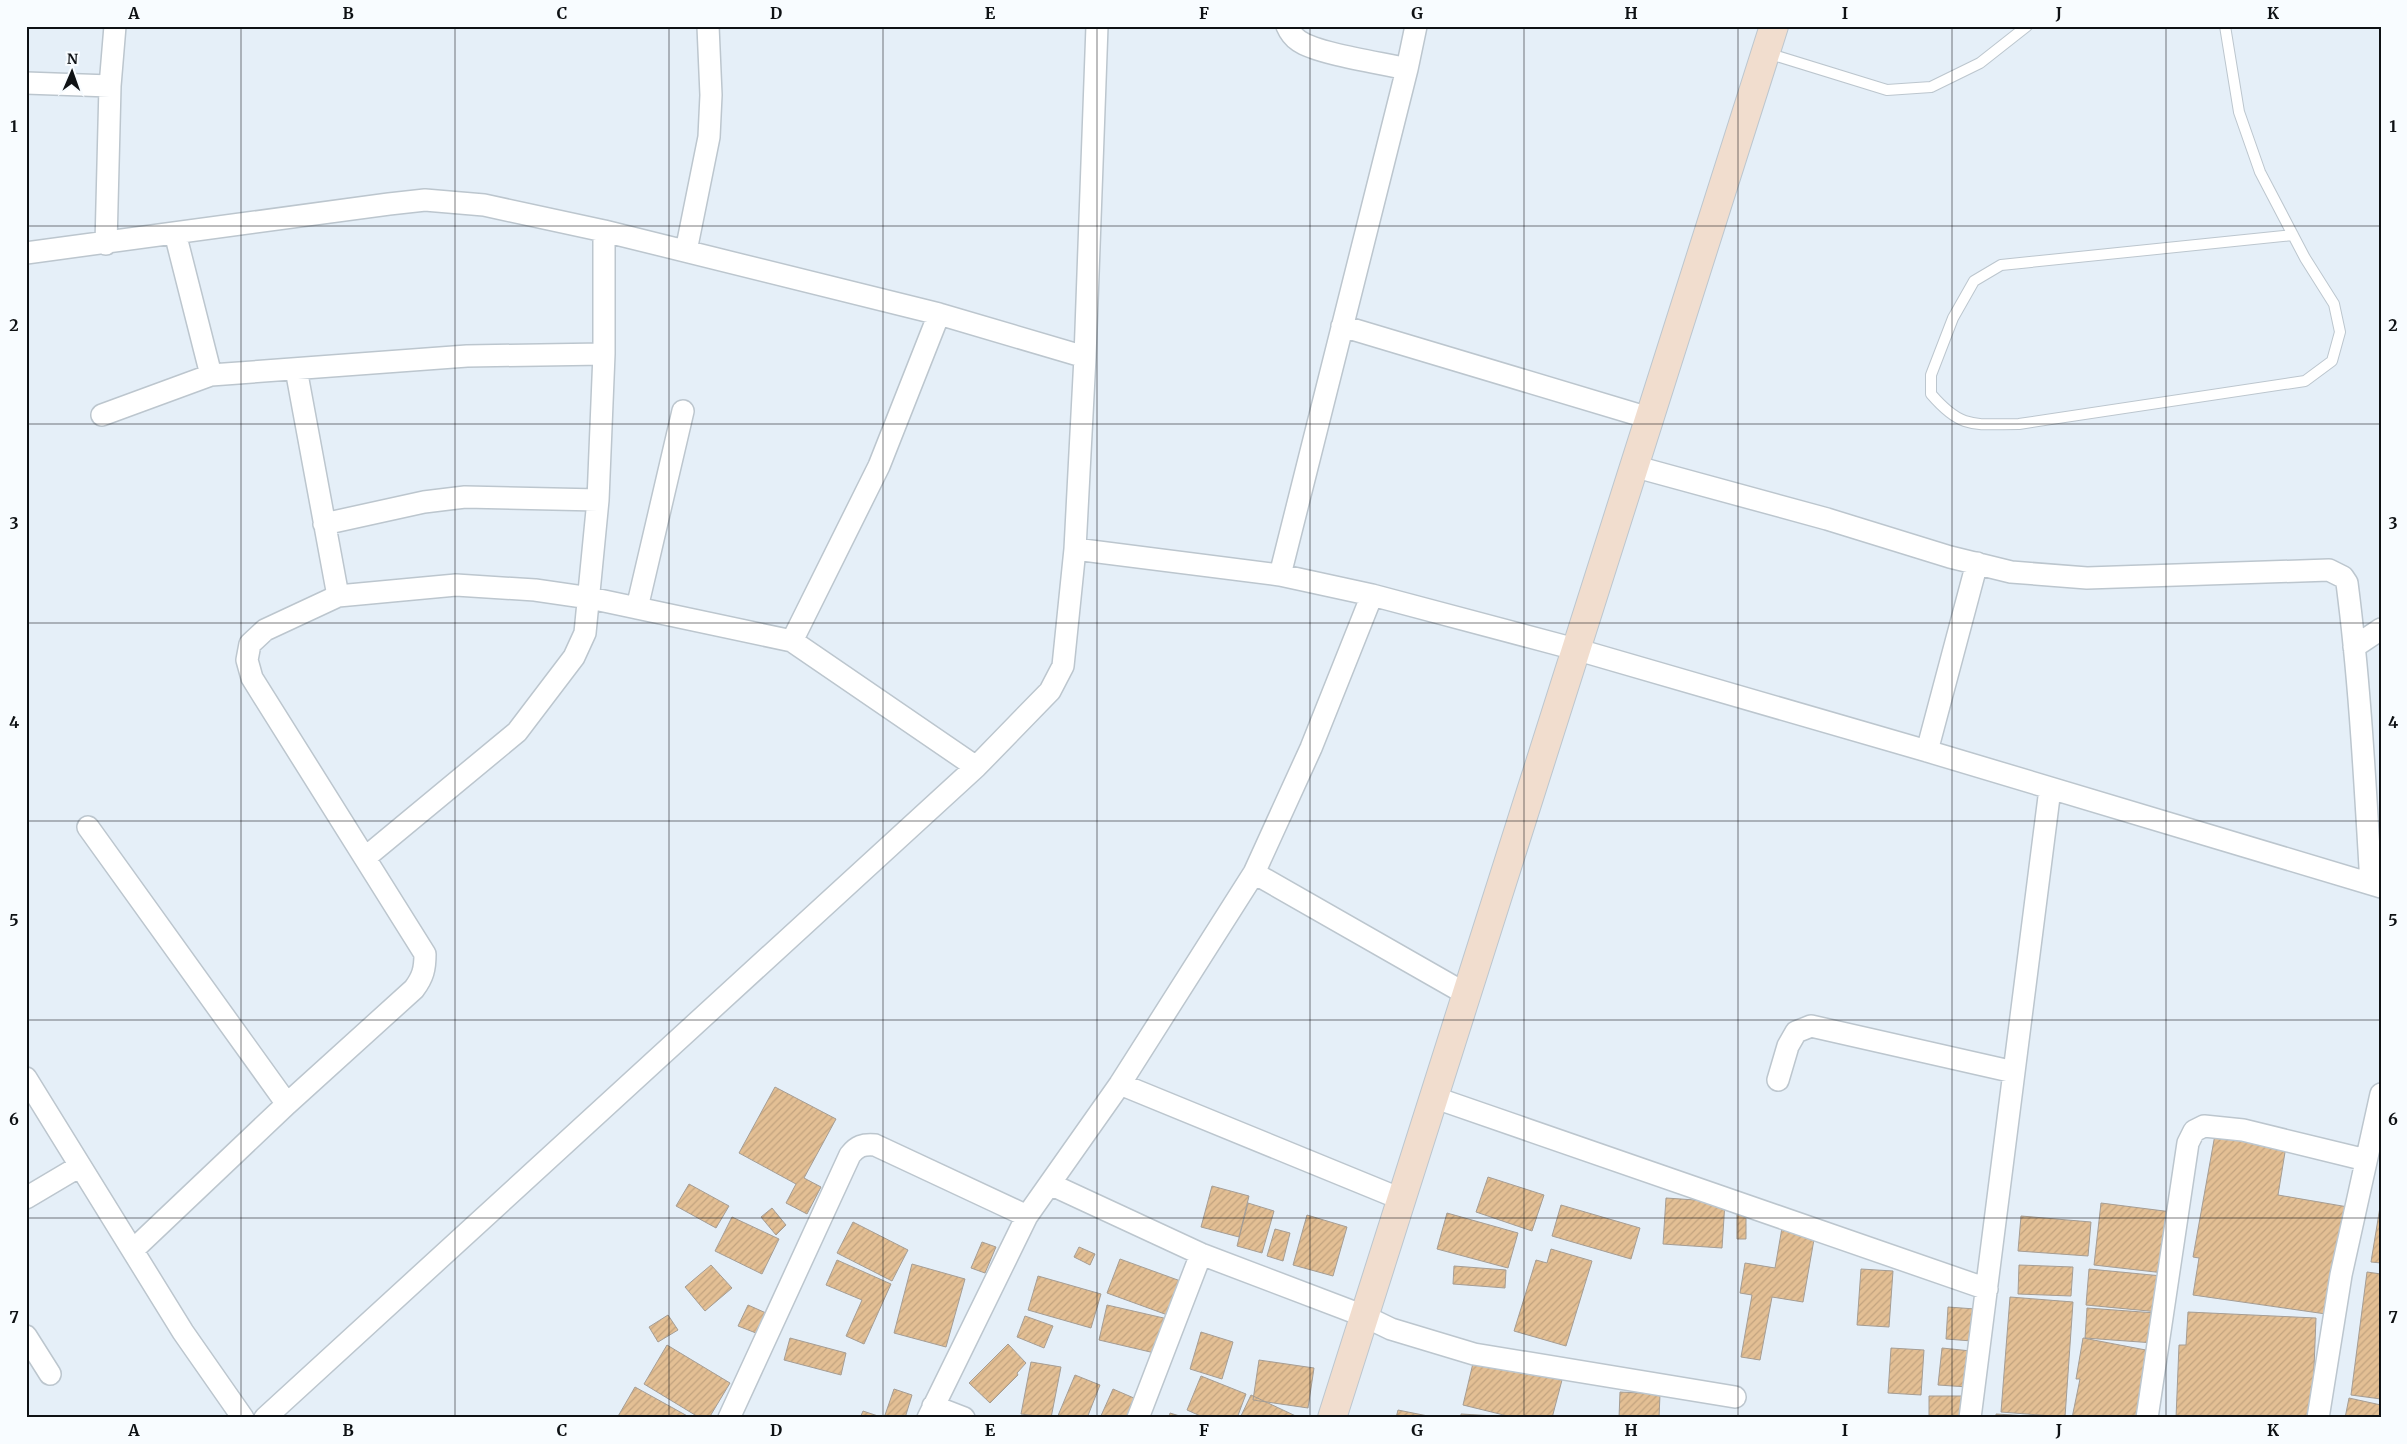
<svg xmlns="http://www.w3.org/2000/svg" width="2407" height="1444" viewBox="0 0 2407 1444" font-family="Merriweather,serif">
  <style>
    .building { fill: url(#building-hatch); stroke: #a59d94 }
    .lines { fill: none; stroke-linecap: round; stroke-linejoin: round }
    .lane-casing { stroke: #bcc6ce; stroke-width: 12 }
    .street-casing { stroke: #bcc6ce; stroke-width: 24 }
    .secondary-casing { stroke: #bcc6ce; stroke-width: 30 }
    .lane { stroke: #fff; stroke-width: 10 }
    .street { stroke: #fff; stroke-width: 21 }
    .secondary { stroke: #f1ddce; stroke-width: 28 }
    .grid { fill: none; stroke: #0e1114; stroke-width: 1; stroke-opacity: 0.55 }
    .neatline { fill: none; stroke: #0e1114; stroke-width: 2 }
    .grid-label { font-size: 16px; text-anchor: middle; font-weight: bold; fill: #0e1114 }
  </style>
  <defs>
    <pattern id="building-hatch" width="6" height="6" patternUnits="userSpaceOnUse" patternTransform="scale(1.25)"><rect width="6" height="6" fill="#e3bf94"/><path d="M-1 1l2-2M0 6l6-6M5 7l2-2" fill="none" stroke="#c2a37f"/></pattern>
  </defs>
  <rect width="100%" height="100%" fill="#e5eff8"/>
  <path class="building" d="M775 1087 836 1119 804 1178 821 1187 807 1214 786 1203 796 1184 739 1153Z
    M2216 1129 2287 1140 2278 1195 2348 1207 2326 1314 2193 1295 2199 1258 2193 1257Z
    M1488 1177 1544 1195 1532 1231 1476 1212Z
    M689 1184 729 1206 716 1228 676 1206Z
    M1212 1186 1249 1196 1239 1237 1201 1227Z
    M1666 1198 1725 1202 1722 1248 1663 1244Z
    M1248 1203 1274 1211 1262 1253 1237 1246Z
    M2101 1203 2172 1212 2164 1273 2094 1265Z
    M1561 1205 1640 1228 1631 1259 1552 1236Z
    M1737 1206H1746V1239H1737Z
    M2380 1207H2381V1263L2371 1262Z
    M772 1208 786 1225 776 1235 761 1217Z
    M1447 1213 1518 1233 1508 1268 1437 1249Z
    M1307 1215 1347 1227 1333 1276 1293 1265Z
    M2021 1216 2091 1222 2088 1256 2018 1251Z
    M732 1217 779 1239 762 1274 715 1251Z
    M853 1222 908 1250 892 1281 837 1253Z
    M1783 1222 1816 1228 1803 1302 1772 1297 1760 1360 1741 1357 1752 1295 1740 1293 1745 1263 1775 1268Z
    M1275 1229 1290 1233 1283 1261 1267 1256Z
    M982 1242 996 1247 985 1273 971 1268Z
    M1079 1247 1095 1254 1090 1265 1074 1257Z
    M1551 1249 1592 1261 1566 1346 1514 1331 1536 1260 1547 1263Z
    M1120 1259 1186 1283 1173 1317 1107 1293Z
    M837 1260 891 1284 864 1344 846 1336 862 1300 826 1285Z
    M912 1264 965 1279 946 1347 894 1333Z
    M711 1265 732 1288 705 1311 685 1287Z
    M2019 1265 2073 1267 2071 1296 2018 1294Z
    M1454 1266 1506 1270 1505 1288 1453 1284Z
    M1861 1269 1893 1271 1889 1327 1857 1325Z
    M2089 1269 2162 1276 2159 1312 2086 1305Z
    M2367 1272 2381 1274V1399L2351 1395Z
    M1038 1276 1101 1294 1091 1328 1028 1310Z
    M2010 1297 2073 1302 2065 1417 2001 1412Z
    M748 1305 766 1313 756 1333 738 1326Z
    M1107 1305 1168 1319 1159 1354 1099 1340Z
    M1948 1307 1975 1309 1972 1341 1946 1339Z
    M2087 1308 2156 1313 2154 1343 2085 1338Z
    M2188 1312 2316 1318 2312 1418H2176L2179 1345H2186Z
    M668 1315 678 1330 658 1342 649 1327Z
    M1025 1316 1053 1326 1044 1348 1017 1337Z
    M1201 1332 1233 1342 1222 1379 1190 1369Z
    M790 1338 846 1353 841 1375 784 1360Z
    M2083 1338 2151 1351 2147 1418H2072L2080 1379H2076Z
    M1008 1344 1026 1363 1017 1373 1018 1375 990 1403 969 1383Z
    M667 1345 730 1383 709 1418H700L644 1384Z
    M1891 1348 1924 1350 1921 1395 1888 1393Z
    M1942 1348 1971 1351 1968 1387 1938 1385Z
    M1474 1359 1562 1380 1552 1418H1516L1463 1405Z
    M1259 1360 1314 1368 1308 1408 1253 1400Z
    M1031 1362 1061 1367 1051 1418 1021 1414Z
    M1075 1375 1100 1385 1087 1418H1057Z
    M1201 1376 1246 1394 1237 1418H1205L1187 1410Z
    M635 1387 691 1418H617Z
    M894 1389 912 1395 905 1418H884Z
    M1113 1389 1150 1405 1144 1418H1100Z
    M1620 1392 1660 1394 1659 1418H1619Z
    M1251 1395 1300 1418H1240Z
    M1929 1396H1968V1418H1929Z
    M2349 1398 2381 1405V1418H2345Z
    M1398 1410 1438 1418H1396Z
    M863 1411 884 1418H860Z
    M1170 1413 1186 1418H1169Z
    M1461 1414 1495 1416V1418H1461Z
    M1996 1414 2028 1416V1418H1996Z"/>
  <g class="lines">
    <g class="lane-casing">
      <path id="lane" d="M2225 26 2239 112 2260 172 2305 258 2334 304 2340 332 2332 361 2305 381 2019 424C1974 424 1962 430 1931 394V375L1953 318 1974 281 2001 265 2293 235
        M1767 53 1887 90 1931 87 1980 63 2027 26"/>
    </g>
    <g class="street-casing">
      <path id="street" d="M1287 26C1290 33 1293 37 1299 41 1318 54 1382 63 1407 69
        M26 83 110 86
        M175 233 211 375
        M106 244 110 86 115 26
        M686 251 709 137 711 95 708 26
        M26 253 389 204 425 200 484 205 604 231 939 314 1085 357
        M1342 326 1649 418
        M296 369 338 596
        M102 415 211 375 467 356 604 354
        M1633 466 1827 519 1950 557 2011 572 2087 578 2329 570 2343 577 2347 583C2360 683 2365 784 2371 884
        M324 524 424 502 465 497 598 500
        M1075 549 1280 575 1372 595 1575 649 1927 751 2381 887
        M1280 575 1407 69 1416 26
        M637 608 683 411
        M792 641 879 466 939 314
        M2354 647 2381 629
        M1927 751 1977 563
        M88 827 287 1104
        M366 857 517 732 574 657 585 633 598 500 604 354V231
        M1254 873 1466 994
        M26 1078 183 1332 243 1418
        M1778 1080 1788 1046 1796 1032 1811 1026 2014 1072
        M1120 1084 1401 1199
        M1433 1097 1987 1289
        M1050 1184 1201 1254 1364 1316 1391 1329 1474 1354 1735 1397
        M26 1198 80 1166
        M133 1250 287 1104 414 989C423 977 425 969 425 954L252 678 247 660 250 644 265 630 338 596 456 585 535 590 590 598 792 641 976 767
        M26 1336 50 1374
        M933 1406 964 1418
        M265 1418 976 767 1050 691 1063 666 1075 549 1085 357 1097 26
        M729 1418 850 1155C857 1146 863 1144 875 1145L1027 1216
        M928 1418 1027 1216 1120 1084 1254 873 1311 748 1372 595
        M1138 1418 1201 1254
        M1970 1418 2050 789
        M2147 1418 2188 1143 2194 1131 2204 1126 2243 1130 2366 1160
        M2318 1418 2341 1275 2381 1094"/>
    </g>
    <g class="secondary-casing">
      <path id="secondary" d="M1332 1418 1774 26"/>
    </g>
    <use href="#lane" class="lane"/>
    <use href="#street" class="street"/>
    <use href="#secondary" class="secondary"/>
  </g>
  <path class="grid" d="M241 26V1418M455 26V1418M669 26V1418M883 26V1418M1097 26V1418M1310 26V1418M1524 26V1418M1738 26V1418M1952 26V1418M2166 26V1418M26 226H2381M26 424H2381M26 623H2381M26 821H2381M26 1020H2381M26 1218H2381"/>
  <rect width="2407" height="1444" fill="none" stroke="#f8fcff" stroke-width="55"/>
  <g transform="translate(72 72) rotate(2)" stroke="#f8fcff" stroke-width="4" paint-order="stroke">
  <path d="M0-4L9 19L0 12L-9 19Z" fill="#0e1114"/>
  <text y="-8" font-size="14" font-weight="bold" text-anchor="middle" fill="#0e1114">N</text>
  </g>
  <rect x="28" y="28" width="2352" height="1388" class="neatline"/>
  <g class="grid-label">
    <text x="134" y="19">A</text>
    <text x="348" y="19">B</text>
    <text x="562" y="19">C</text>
    <text x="776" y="19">D</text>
    <text x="990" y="19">E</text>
    <text x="1204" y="19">F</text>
    <text x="1417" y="19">G</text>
    <text x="1631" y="19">H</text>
    <text x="1845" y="19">I</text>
    <text x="2059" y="19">J</text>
    <text x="2273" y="19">K</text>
    <text x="14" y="132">1</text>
    <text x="2393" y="132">1</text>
    <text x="14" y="331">2</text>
    <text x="2393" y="331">2</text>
    <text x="14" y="529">3</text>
    <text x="2393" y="529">3</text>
    <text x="14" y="728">4</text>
    <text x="2393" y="728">4</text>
    <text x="14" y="926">5</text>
    <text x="2393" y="926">5</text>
    <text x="14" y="1125">6</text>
    <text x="2393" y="1125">6</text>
    <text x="14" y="1323">7</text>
    <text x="2393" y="1323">7</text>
    <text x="134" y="1436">A</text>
    <text x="348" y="1436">B</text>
    <text x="562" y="1436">C</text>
    <text x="776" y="1436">D</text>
    <text x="990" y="1436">E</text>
    <text x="1204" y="1436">F</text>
    <text x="1417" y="1436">G</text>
    <text x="1631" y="1436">H</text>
    <text x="1845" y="1436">I</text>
    <text x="2059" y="1436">J</text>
    <text x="2273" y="1436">K</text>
  </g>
</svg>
